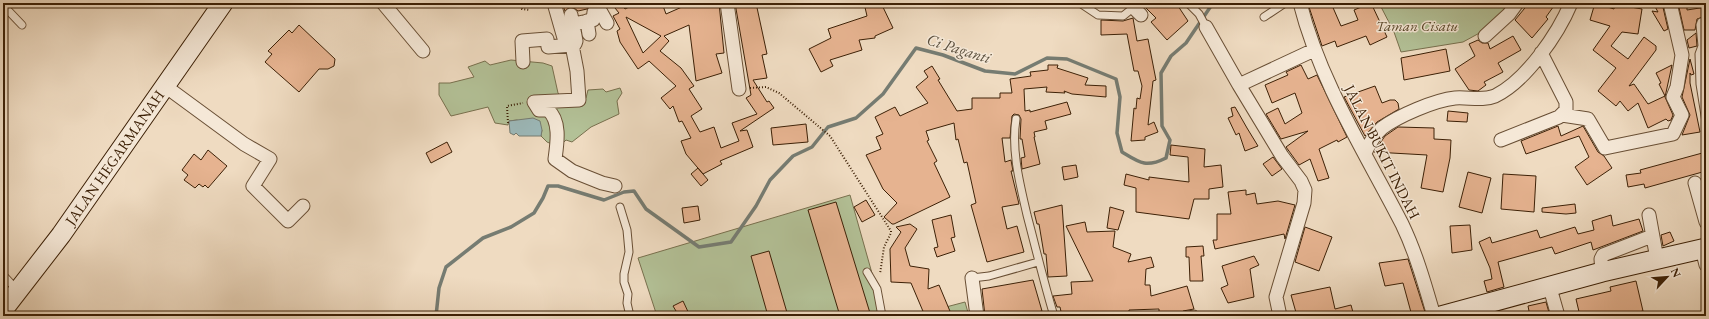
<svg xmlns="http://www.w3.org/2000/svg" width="1709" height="319" viewBox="0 0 1709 319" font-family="'EB Garamond',serif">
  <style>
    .green { fill: #b3c197; stroke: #78704e }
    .water { fill: #9cb9ba; stroke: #767c72 }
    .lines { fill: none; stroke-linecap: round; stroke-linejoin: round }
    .stream { stroke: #767c72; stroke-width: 3.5 }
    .building { fill: #e6b390; stroke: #3c2006; fill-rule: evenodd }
    .lane-casing { stroke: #694f35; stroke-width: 9 }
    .street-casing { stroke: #694f35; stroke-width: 15 }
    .secondary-casing { stroke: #3c2006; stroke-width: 21 }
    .path { stroke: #3c2006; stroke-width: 2; stroke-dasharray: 1 2; stroke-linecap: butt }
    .lane { stroke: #f5e8d7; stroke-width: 7 }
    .street { stroke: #f5e8d7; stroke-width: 13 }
    .secondary { stroke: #f5e8d7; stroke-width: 19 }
    .labels { text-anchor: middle; stroke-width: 3; stroke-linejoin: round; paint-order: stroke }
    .park-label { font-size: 15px; font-style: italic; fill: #5a482a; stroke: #f5e8d7 }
    .street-label { font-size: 15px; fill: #3c2006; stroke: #f5e8d7 }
    .water-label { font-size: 16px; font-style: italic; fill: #594e3c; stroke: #f5e8d7 }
  </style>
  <rect width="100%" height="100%" fill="#efdbc1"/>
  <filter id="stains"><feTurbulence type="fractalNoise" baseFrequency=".005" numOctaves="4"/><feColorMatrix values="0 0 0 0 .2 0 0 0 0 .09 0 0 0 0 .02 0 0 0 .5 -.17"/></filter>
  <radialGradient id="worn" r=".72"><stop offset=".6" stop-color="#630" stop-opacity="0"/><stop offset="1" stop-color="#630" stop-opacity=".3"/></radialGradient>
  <path class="green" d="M1379 3H1511L1485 30 1463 42 1401 52 1394 32Z
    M511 60 543 63 552 66 558 93 564 99 586 98 588 90 603 89 606 92 620 88 622 93 617 101 619 114 591 127 572 142 566 140 559 147 547 142 541 136 542 130 517 120 509 121 508 125 495 123 488 107 451 116 439 95V83H450L474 77 468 67 485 61 490 65Z
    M850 195 884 316H657L638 258Z
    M965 302 969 316H912Z"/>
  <path class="water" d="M533 118 540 121 542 130 541 136H519L516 133 514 135 510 133 509 121Z"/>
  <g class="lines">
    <path class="stream" d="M436 316 439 288 446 267 483 238 511 227 534 213 543 198 548 186H558L604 200 624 192 634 191 646 209 699 247 731 242 756 206 770 180 793 156 812 147 828 127 856 118 883 94 916 48 943 55 985 71 1015 74 1047 58 1067 59 1116 79 1120 97 1117 133 1122 152C1140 163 1146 168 1166 158L1170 140 1162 126 1161 73 1171 56 1186 43 1213 3"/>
  </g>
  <path class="building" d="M569 3H591L587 9 578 11 574 8 570 7 565 11 563 6Z
    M611 3H621L625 9 637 3H662L666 14 691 3H719L724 53 716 54 722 73 696 81 689 25 664 36 669 41 660 51 681 68 694 86 689 89 702 109 691 116 700 132 714 127 721 148 739 141 732 123 757 114 746 98 751 95 735 3H756L767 54 762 55 767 78 753 80 767 102 769 101 774 108 740 131 747 130 753 147 720 161 722 164 703 174 686 154 681 141 691 138 682 121 679 122 673 106 670 109 661 98 676 86 649 61 638 69 620 42 617 31 620 29 613 16 619 13ZM626 17 661 36 643 53Z
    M864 3H881L893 28 875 36V38L859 40 862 50 830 60 833 66 821 72 809 49 831 38 828 29 867 16Z
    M1151 3H1176L1188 21 1167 40 1151 22 1156 18 1146 8Z
    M1318 3H1331L1341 26 1358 20 1354 10 1371 3 1387 37 1370 45 1366 36 1337 47 1335 41 1322 46 1309 7Z
    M1529 3H1556L1546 17 1548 19 1532 38 1515 20Z
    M1595 3 1614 9 1615 3H1619L1626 4 1625 6 1642 9 1638 34 1622 32 1611 46 1628 59 1644 37 1656 46V50L1629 86 1634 84 1648 104 1665 96 1659 84 1661 83 1656 73 1672 65 1665 97 1673 115 1671 120 1668 121 1666 119 1648 128 1638 103 1628 111 1620 101 1616 106 1598 91 1616 68 1593 50 1610 26 1590 20Z
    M1653 3H1662L1668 29 1664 31 1652 11 1658 12Z
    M1678 3H1687V10L1706 7V16L1697 19 1695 30H1684Z
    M1133 18 1137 41 1148 39 1156 80 1153 81 1148 125 1154 122 1158 132 1145 137V140L1131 141 1134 108 1136 109 1137 98 1140 99 1142 86 1138 71H1134L1127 34 1101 35V20L1123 21Z
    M299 25 335 59 334 66 328 69H319L299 92 265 62 272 54 268 51 289 30 292 33Z
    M1696 33 1697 46 1689 48 1687 40Z
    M1513 36 1521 50 1498 63 1503 72 1484 82 1486 85 1478 91 1469 90 1455 69 1475 56 1469 44 1478 40 1482 43H1488L1490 49Z
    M1446 49 1450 71 1404 80 1401 58Z
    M1690 59 1694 74 1691 75 1690 73V83L1700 132 1682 135 1690 115 1682 97Z
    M1048 65H1058L1057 68 1088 78 1085 85 1106 86V97L1072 94 1064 91 1065 93 1046 92 1047 87 1024 89 1025 111 1030 110V112L1067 102 1071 114 1045 121 1047 129 1034 132 1035 137H1034L1040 164 1022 169 1021 158 1025 157 1022 139H1020L1021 119 1019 115 1014 114 1012 116 1010 138H1002L1005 162 1011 160 1013 171H1011L1019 204 1002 207 1007 229 1017 226 1024 252 987 262 971 205 976 203 967 162 964 163 958 139 956 140 954 123 926 131 929 140 927 141 937 161 934 163 950 197 894 224H892L884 217 897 203 883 189 866 155 881 149 876 137 883 134 875 117 895 107 900 116 928 103 916 87 928 77 924 71 932 66 940 79 938 80 957 111 972 109V98H1000V93H1012L1010 79 1031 76 1030 72 1048 70Z
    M1301 65 1308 79 1317 75 1347 137 1338 142 1337 140 1319 149 1329 178 1318 181 1310 159 1299 165 1286 147 1308 131 1281 139 1266 114 1278 108 1285 124 1302 113 1295 93 1272 103 1265 85 1288 75 1286 72Z
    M1375 86 1382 103 1390 100H1395L1398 103 1399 109 1377 122 1365 136 1344 97Z
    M1235 107 1247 128 1258 146 1245 151 1239 133 1236 135 1228 118 1233 116 1231 108Z
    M1448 111 1468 113 1467 122 1447 121Z
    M806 124 808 142 773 145 771 128Z
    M1558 126 1561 136 1583 126 1598 152 1604 156 1612 168 1587 185 1575 167 1589 157 1579 136 1526 154 1521 141Z
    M1398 127 1434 128V139L1451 140 1450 158 1443 192 1421 188 1427 155 1374 152 1385 136Z
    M447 142 452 152 431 163 426 153Z
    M1171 145 1205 149 1204 167 1221 165 1223 187 1209 189V199H1194L1189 219 1136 212V188L1124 185 1126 174 1149 180V177L1189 182 1188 157 1170 155Z
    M208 150 227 166 208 188 205 185 203 187 199 184 195 188 184 180 188 175 182 170 194 154 201 160Z
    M1706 152V171L1645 188 1644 184 1628 187 1626 175 1641 173 1640 170Z
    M1273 157 1282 169 1272 176 1263 164Z
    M1076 165 1078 177 1064 180 1062 167Z
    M698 168 708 180 701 186 691 174Z
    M1468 172 1491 178 1482 213 1459 207Z
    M1503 174 1536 176 1534 212 1501 209Z
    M1246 190V195L1255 193 1257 204 1278 201 1295 205 1285 239 1284 234 1215 249 1213 240H1217V214H1231L1228 192Z
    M866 200 875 215 862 222 854 207Z
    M836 202 870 313 860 316H840L808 210Z
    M1575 204 1576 213 1566 214 1542 212V208Z
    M1062 205 1067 276 1048 277 1046 254H1044L1039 224H1037L1034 212Z
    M698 206 700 220 684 223 682 208Z
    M1110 207 1124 211 1118 230 1107 228Z
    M951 215 955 237 951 238 955 251 937 257 934 248 938 247 932 220Z
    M1611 215 1613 226 1639 219 1643 231 1593 250 1591 242 1555 254 1552 247 1498 262 1504 287 1487 292 1484 281 1492 279 1490 268 1479 242 1490 237 1492 243 1537 230 1540 238 1575 227 1578 234 1594 230 1592 221Z
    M1085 222 1087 232 1115 231 1113 247 1131 254 1128 262 1151 257 1154 267 1146 269 1145 285H1150L1151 296 1187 286 1194 309 1183 311 1179 316H1159V309L1129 310V312H1096L1062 316 1060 307H1057L1053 296 1072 294 1071 282 1093 281 1066 226Z
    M910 224 917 229 905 248 910 266 929 269 928 289 939 285 952 316H925L911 283 891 282 890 249 901 232 896 227Z
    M1470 225 1472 250 1452 253 1450 226Z
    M1305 227 1332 237 1319 271 1295 262Z
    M1670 232 1674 241 1663 246 1661 235Z
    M1203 246 1204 256H1201L1203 281H1190L1189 257H1186V247Z
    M769 251 788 316H768L751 256Z
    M1254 256 1259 265 1250 269 1254 297 1228 303 1221 288 1228 285 1222 266Z
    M1408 259 1425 312 1412 316 1403 283 1385 286 1379 263Z
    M1033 280 1042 311 1018 316H985L982 289Z
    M1636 281 1643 311 1621 316H1580L1576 299 1611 291 1610 287Z
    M1330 287 1335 309 1351 305 1354 316H1297L1291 295Z
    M683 301 690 316H679L673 306Z
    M1546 302 1550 316H1530L1528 306Z"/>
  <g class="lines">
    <g class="lane-casing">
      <path id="lane" d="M1080 3 1098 15 1123 16 1139 3
        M1188 3 1199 14 1206 27
        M3 5 22 25
        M1264 17 1285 3
        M1706 21 1701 22 1700 25 1702 46 1699 54 1700 84 1706 122
        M1016 119C1011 151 1020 184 1027 215 1036 249 1044 283 1054 316
        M620 207 627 230 629 252 624 274V282L628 294 627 303 630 316
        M867 272 877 289 882 316
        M3 275 17 290
        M972 278 989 276 1038 262
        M1184 316 1194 314"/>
    </g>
    <g class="street-casing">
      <path id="street" d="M383 3 423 51
        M554 3 566 45
        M727 3 739 89
        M1300 3C1320 82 1365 152 1402 224 1416 253 1425 285 1434 316
        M1134 8 1141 15
        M571 15 576 41 575 44 572 45
        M587 21 589 34
        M573 24 593 20 594 12 598 7 607 23
        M1206 27 1239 85 1314 50
        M1485 36 1509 14 1517 3
        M523 62 522 41 547 39 548 47 572 45 577 71 579 100 534 102 539 110H548C561 121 557 144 555 159L572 171 602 183 615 186
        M1239 85 1282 156 1301 181 1305 190 1304 203 1276 297 1280 316
        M165 86 244 144 270 159 253 186 288 221 303 206
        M1562 115 1588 119 1605 148 1673 134 1682 115 1673 97 1677 87 1682 55 1670 3
        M1501 140 1559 117 1566 110V102L1541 53
        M1365 153C1369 144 1374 135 1382 128 1398 116 1435 100 1455 98 1468 97 1483 101 1495 96 1526 81 1558 34 1571 3
        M1695 183 1706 222
        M1649 215 1657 259
        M1702 249 1706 265
        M1602 272 1601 259 1603 255 1652 236
        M972 278 977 316
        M1550 288 1558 316"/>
    </g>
    <g class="secondary-casing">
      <g id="secondary">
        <path id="s1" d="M3 310 61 235 223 3"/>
        <path d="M1441 316 1602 272 1706 248"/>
      </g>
    </g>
    <path class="path" d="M519 3 522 9 530 10
      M750 88 766 87 779 93 830 136 891 231V233L884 247 880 274
      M508 123 507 106 523 103"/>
    <use href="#lane" class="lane"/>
    <use href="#street" class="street"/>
    <use href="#secondary" class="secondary"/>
  </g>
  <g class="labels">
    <g class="park-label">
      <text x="1417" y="31">Taman Cisatu</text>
    </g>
    <g class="street-label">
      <text transform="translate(1382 152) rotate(63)" y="5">JALAN BUKIT INDAH</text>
      <text dy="5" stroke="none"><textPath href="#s1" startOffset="189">JALAN HEGARMANAH</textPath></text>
    </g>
    <g class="water-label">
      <text transform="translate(959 48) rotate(17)" y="6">Ci Paganti</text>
    </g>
  </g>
  <rect width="1709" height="319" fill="none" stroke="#efdbc1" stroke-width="16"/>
  <rect x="4" y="4" width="1701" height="311" fill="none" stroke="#3c2006" stroke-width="2"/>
  <rect x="8" y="8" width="1693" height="303" fill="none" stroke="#3c2006"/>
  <g transform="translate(1667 277) rotate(64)" stroke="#f5e8d7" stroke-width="3" paint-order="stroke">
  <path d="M0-3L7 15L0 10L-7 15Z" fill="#3c2006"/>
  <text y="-6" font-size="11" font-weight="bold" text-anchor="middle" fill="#3c2006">N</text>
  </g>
  <rect width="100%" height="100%" filter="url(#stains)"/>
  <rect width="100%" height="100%" fill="url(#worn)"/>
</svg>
